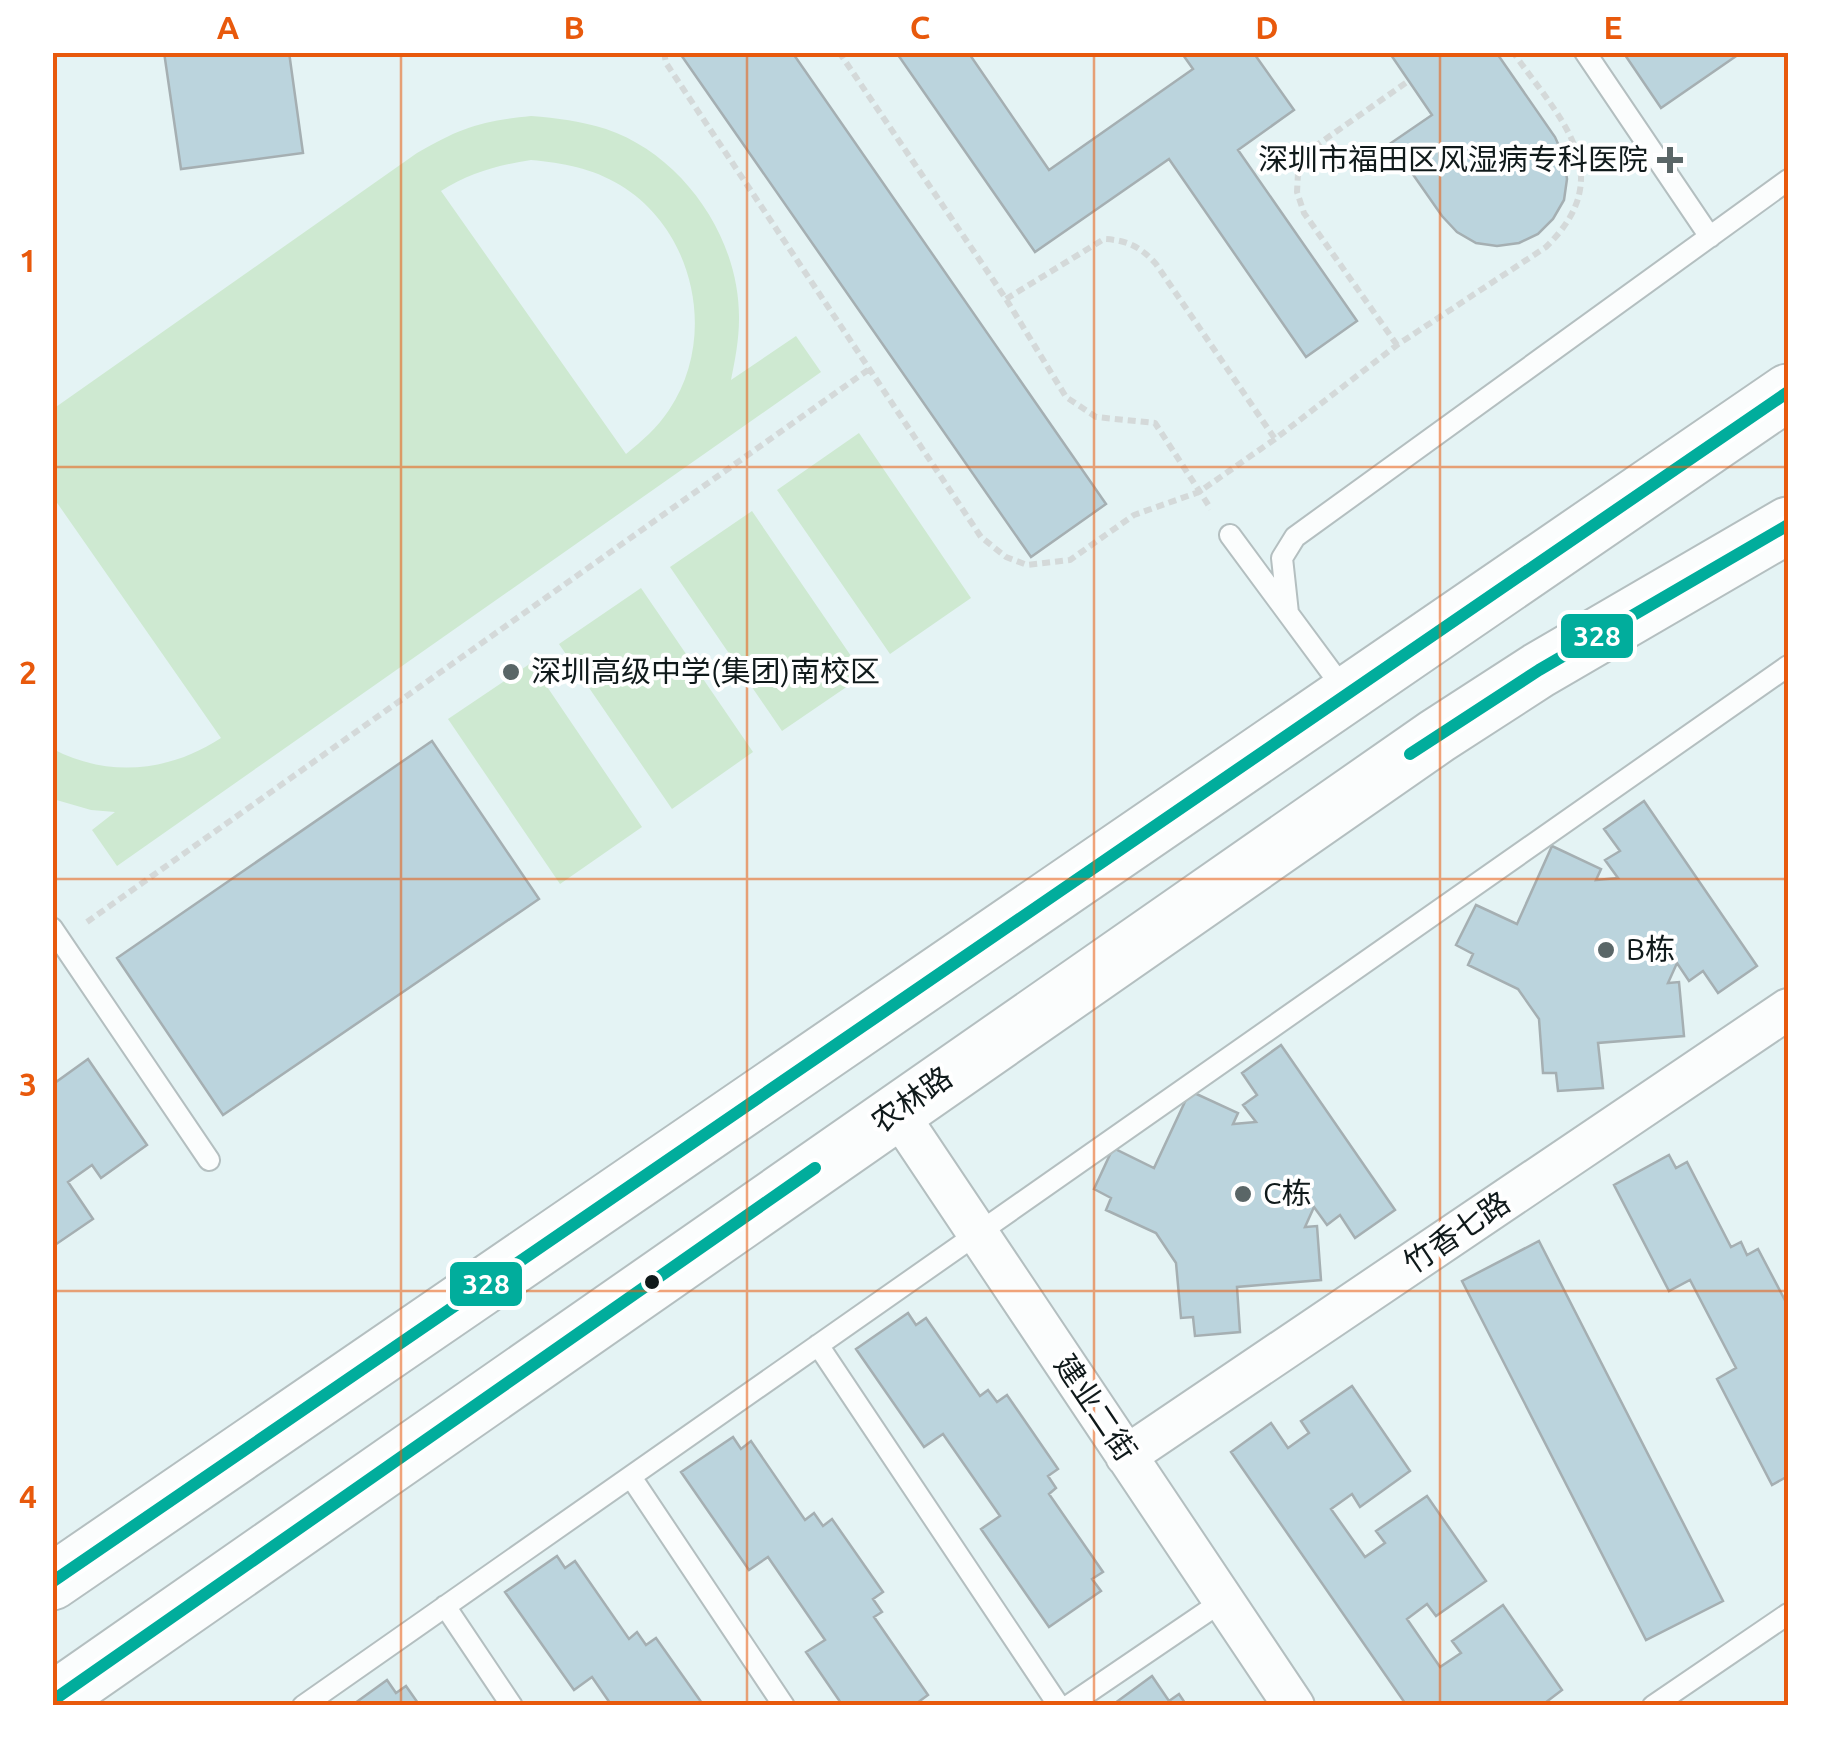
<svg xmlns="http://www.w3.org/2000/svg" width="1841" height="1758" viewBox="0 0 1841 1758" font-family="Ubuntu,'Noto Sans SC',sans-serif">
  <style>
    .green { fill: #cee9d1; fill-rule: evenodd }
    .building { fill: #bbd4dd; stroke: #a5afb2; stroke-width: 2.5 }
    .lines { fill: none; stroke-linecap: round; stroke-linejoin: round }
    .lane-casing { stroke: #b4bfc0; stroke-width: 24 }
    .street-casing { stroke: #b4bfc0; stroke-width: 44 }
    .secondary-casing { stroke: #b4bfc0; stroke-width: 59 }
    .path { stroke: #d4d9d9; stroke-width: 6; stroke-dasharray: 8 5; stroke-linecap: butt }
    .lane { stroke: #fbfdfd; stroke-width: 20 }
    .street { stroke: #fbfdfd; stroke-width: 40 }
    .secondary { stroke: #fbfdfd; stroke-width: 55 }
    .bus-1-casing { stroke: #fff; stroke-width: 20 }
    .bus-1 { stroke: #01ad9c; stroke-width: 12 }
    .grid { fill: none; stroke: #e8590c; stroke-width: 2.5; stroke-opacity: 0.55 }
    .poi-dot { fill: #5a6667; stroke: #fff; stroke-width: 4 }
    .bus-dot { fill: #101a1b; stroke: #fff; stroke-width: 4 }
    .labels { text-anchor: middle; stroke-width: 8; stroke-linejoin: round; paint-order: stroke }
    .poi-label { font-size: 30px; fill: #101a1b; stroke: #fff; text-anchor: start }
    .street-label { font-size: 30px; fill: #101a1b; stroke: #fff }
    .line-badge { stroke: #fff; stroke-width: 4 }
    .badge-label { font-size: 28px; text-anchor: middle; font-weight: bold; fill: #fff }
    .neatline { fill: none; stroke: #e8590c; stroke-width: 4 }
    .grid-label { font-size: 32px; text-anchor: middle; font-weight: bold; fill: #e8590c }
  </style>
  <rect width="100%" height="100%" fill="#e4f3f4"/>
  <path class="green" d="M531 116C557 118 581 121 606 129 683 155 740 238 739 319 739 340 735 360 731 380L796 336 821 372 117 866 92 830 115 812 91 810 53 799V749C108 778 169 772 221 738L53 497V409L417 153C460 128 481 121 531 116ZM531 160C563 163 592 168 620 185 695 230 718 338 669 410 657 428 642 441 626 454L441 191C469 173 498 165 531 160Z
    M859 433 971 598 890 654 777 490Z
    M752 511 864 675 782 731 670 567Z
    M641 588 753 752 672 809 559 644Z
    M531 663 642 827 560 884 448 719Z"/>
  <path class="building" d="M164 52H289L303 153 181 169Z
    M679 52H792L1106 504 1031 557Z
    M896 52H968L1049 170 1193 69 1181 52H1253L1294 110 1238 150 1357 321 1306 357 1169 159 1035 252Z
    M1389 52H1496L1555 137 1564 157 1567 179 1564 200 1553 219 1538 234 1519 243 1497 246 1476 243 1457 232 1442 216 1391 143 1432 115Z
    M1623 52H1742L1661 108Z
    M432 741 539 899 223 1115 117 958Z
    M1644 801 1757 966 1718 993 1703 971 1689 981 1677 963 1668 983 1679 982 1684 1036 1598 1043 1603 1088 1558 1091 1556 1073H1543L1539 1019 1518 989 1468 965 1473 954 1456 945 1476 905 1517 924 1552 846 1601 869 1596 880 1618 878 1605 860 1620 851 1604 829Z
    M1281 1045 1395 1210 1355 1238 1340 1215 1327 1225 1314 1207 1305 1227 1317 1226 1321 1280 1237 1287 1240 1332 1195 1336 1193 1317 1181 1318 1176 1263 1156 1233 1106 1210 1111 1198 1094 1189 1113 1148 1154 1168 1190 1091 1238 1113 1233 1124 1256 1122 1243 1105 1257 1095 1242 1073Z
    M88 1059 147 1145 101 1178 92 1165 68 1182 93 1219 52 1247V1085Z
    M1669 1155 1676 1168 1687 1162 1731 1247 1741 1242 1747 1255 1758 1249 1788 1306V1476L1772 1485 1717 1379 1736 1368 1690 1280 1669 1291 1614 1185Z
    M1539 1241 1723 1601 1646 1640 1462 1281Z
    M908 1313 916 1325 926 1318 980 1396 988 1390 997 1402 1007 1395 1058 1469 1048 1476 1056 1488 1049 1494 1103 1572 1092 1579 1101 1591 1049 1627 981 1529 1000 1516 943 1434 924 1447 856 1349Z
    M1352 1386 1410 1471 1360 1507 1352 1494 1331 1509 1365 1557 1385 1543 1376 1531 1427 1496 1486 1581 1436 1616 1427 1604 1407 1619 1440 1667 1461 1653 1452 1641 1503 1605 1562 1690 1541 1706H1407L1231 1452 1271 1423 1288 1448 1309 1433 1301 1421Z
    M733 1437 741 1449 751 1441 805 1520 814 1513 823 1526 832 1519 883 1592 873 1599 882 1612 874 1617 928 1695 917 1703 919 1706H843L806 1652 825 1640 768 1557 749 1570 681 1472Z
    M557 1556 565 1568 575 1561 629 1639 637 1632 646 1645 656 1638 704 1706H612L592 1677 574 1690 505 1592Z
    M1152 1676 1169 1701 1179 1694 1187 1706H1111Z
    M387 1680 396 1693 406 1686 420 1706H351Z"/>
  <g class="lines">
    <g class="lane-casing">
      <path id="lane" d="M1585 52 1710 237
        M1230 535 1346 692
        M1288 613 1282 558 1295 537 1788 180
        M52 928 209 1160
        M818 1345 1059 1706
        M631 1477 784 1706
        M445 1606 512 1706
        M303 1706 1788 666
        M1068 1706 1224 1600
        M1653 1706 1788 1614"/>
    </g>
    <g class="street-casing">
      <path id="street" d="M896 1111 1294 1706
        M1126 1456 1788 1009"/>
    </g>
    <g class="secondary-casing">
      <path id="secondary" d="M52 1582 1788 392
        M52 1701 1437 736 1539 670 1788 525"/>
    </g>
    <path class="path" d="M664 52 666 63 981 537 1006 557 1027 565 1070 560 1134 515 1199 492 1275 439 1397 345 1546 247C1621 174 1559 118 1513 52
      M839 52 1006 299 1066 397 1096 417 1155 423 1211 509
      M1006 299 1104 239C1127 240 1141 247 1156 264L1275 439
      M1397 345 1304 213 1297 192 1298 173 1307 152 1407 82
      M87 922 868 370"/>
    <use href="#lane" class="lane"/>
    <use href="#street" class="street"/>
    <use href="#secondary" class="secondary"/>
    <g class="bus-1-casing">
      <path id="bus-1" d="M1410 754 1539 670 1788 525
        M52 1582 1788 392
        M52 1701 815 1168"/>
    </g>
    <use href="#bus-1" class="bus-1"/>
  </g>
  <path class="grid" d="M401 52V1706M747 52V1706M1094 52V1706M1440 52V1706M52 467H1788M52 879H1788M52 1291H1788"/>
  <g class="poi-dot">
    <path d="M1665 145h10v10h10v10h-10v10h-10v-10h-10v-10h10z"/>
    <circle cx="511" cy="672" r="10"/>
    <circle cx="1606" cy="950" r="10"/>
    <circle cx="1243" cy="1194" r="10"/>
  </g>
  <circle class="bus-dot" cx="652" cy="1282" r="9"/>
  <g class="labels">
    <g class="poi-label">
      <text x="1648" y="170" text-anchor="end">深圳市福田区风湿病专科医院</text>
      <text x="531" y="682">深圳高级中学(集团)南校区</text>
      <text x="1626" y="960">B栋</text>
      <text x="1263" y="1204">C栋</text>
    </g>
    <g class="street-label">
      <text transform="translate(912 1100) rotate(-35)" y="10">农林路</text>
      <text transform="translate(1457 1233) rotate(-34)" y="10">竹香七路</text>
      <text transform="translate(1095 1408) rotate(56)" y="10">建业二街</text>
    </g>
  </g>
  <g class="line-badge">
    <rect x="1559" y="612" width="76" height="48" rx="10" fill="#01ad9c"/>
    <rect x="448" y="1260" width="76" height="48" rx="10" fill="#01ad9c"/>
  </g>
  <g class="badge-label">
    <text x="1597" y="646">328</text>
    <text x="486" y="1294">328</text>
  </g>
  <rect width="1841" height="1758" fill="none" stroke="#ffffff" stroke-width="110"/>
  <rect x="55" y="55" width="1731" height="1648" class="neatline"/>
  <g class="grid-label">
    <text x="228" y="39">A</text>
    <text x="574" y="39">B</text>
    <text x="920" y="39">C</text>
    <text x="1267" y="39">D</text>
    <text x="1613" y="39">E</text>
    <text x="28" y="272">1</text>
    <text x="28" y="684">2</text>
    <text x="28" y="1096">3</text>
    <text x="28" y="1508">4</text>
  </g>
</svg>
